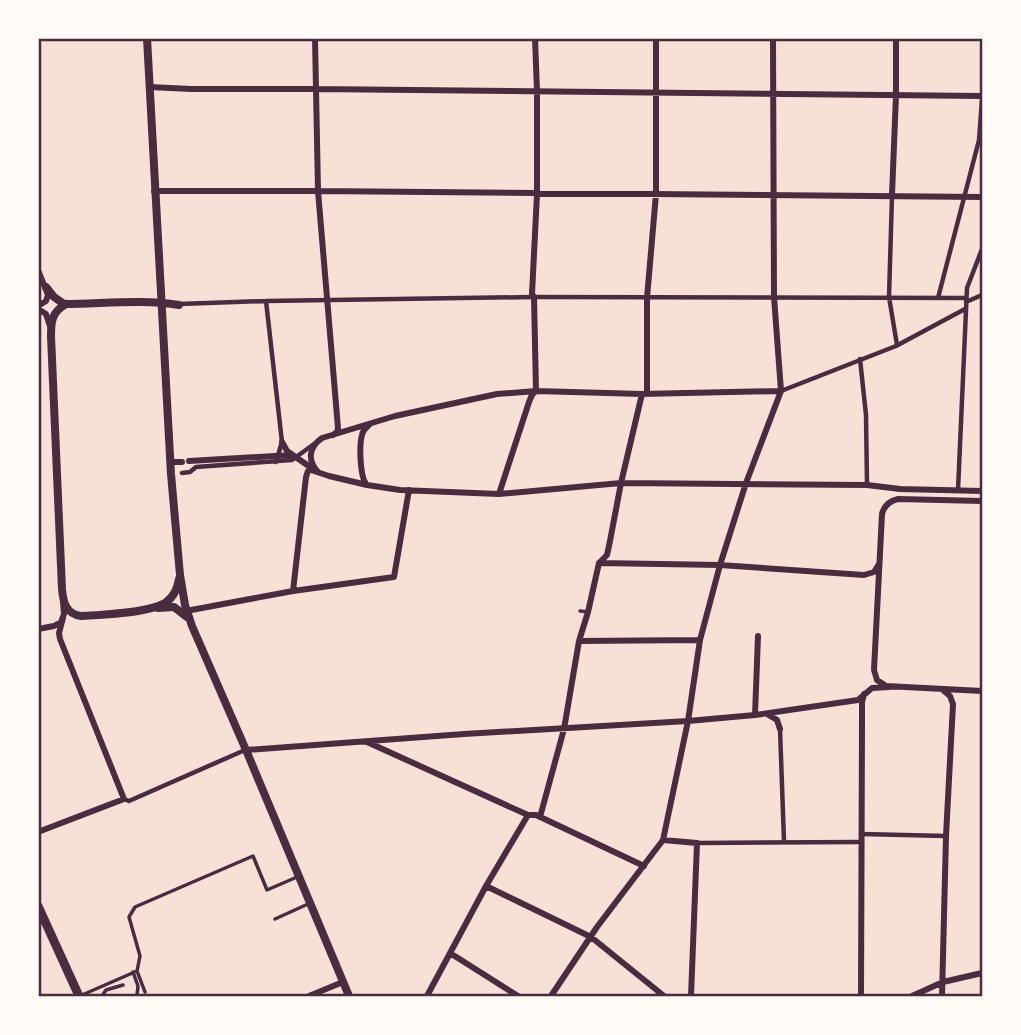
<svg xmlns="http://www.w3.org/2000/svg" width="1021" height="1035" viewBox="0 0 1021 1035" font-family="'Archivo Narrow',sans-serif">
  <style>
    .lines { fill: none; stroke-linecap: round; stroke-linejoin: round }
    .service { stroke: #4a2c40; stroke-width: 3.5 }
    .pedestrian { stroke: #4a2c40; stroke-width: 4.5 }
    .minor { stroke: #4a2c40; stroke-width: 6 }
    .tertiary { stroke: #4a2c40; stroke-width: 8 }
    .secondary { stroke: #4a2c40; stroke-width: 9 }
    .neatline { fill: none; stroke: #4a2c40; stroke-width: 2.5 }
  </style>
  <rect width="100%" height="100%" fill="#f7e1d7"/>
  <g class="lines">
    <path class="service" d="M580 611 588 612
      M275 919 308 904
      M137 971 145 992
      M133 972 138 986 137 995
      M82 995 137 971 140 956 129 917 135 907 253 856 267 890 297 877
      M102 996 106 990 123 985"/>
    <path class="pedestrian" d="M892 196 889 297 897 345
      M938 298 979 140 982 100
      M266 301 282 442 276 462
      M966 302 982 295
      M179 304 266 301 534 297 966 298
      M860 359 866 415 867 485
      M781 391 896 346 965 309
      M182 473 190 472 196 467 292 460 314 444
      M958 490 967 288 982 249
      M780 729 784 841
      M124 799 129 801 245 750
      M861 834 946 836
      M697 843 861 842"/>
    <path class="minor" d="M315 38 318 191 338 428 337 432 333 435
      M149 87 191 89H316L982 96
      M154 191H318L982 197
      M892 195 896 95V38
      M38 270 48 295 46 301 38 306
      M38 309 46 314 50 326
      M647 394V298L656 194V38
      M282 442 287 451 313 469
      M189 461 292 455
      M171 462H182
      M318 472C307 460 309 447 322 438L395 416 497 394 536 391 642 394 781 391
      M366 484C360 476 359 446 362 435 363 429 365 429 369 425
      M499 494 529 402 532 395 536 391 534 297 532 294 537 194V91L535 38
      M982 501 898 499C889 501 884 506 882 514L874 670 877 680 886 686 982 691
      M599 563 720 565 864 575 874 572 879 564
      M293 591 306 477 308 471 311 470 329 476 367 485 400 490 499 494 621 483 867 485 900 489 982 491
      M186 611 293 591 394 577 409 490
      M38 629 54 626 61 622 64 614 63 601
      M579 641 700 640
      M767 714 777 720 780 729
      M755 715 758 636
      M367 742 528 815H536L644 866
      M246 750 464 734 688 721 755 715 858 700 872 688 889 687
      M540 817 564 729 579 641 588 612 599 563 607 555 610 541 621 483 642 394
      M38 832 124 799 60 639 59 633 63 618
      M663 840 697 843 691 996
      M486 886 591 937 664 996
      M450 953 518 996
      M309 996 343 982
      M427 996 486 886 528 815
      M551 996 597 927 663 840 688 721 700 640 720 565 746 483 781 391 774 297 773 38
      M861 996 862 722V702L864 694
      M912 996 943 982 982 973
      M942 996 946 836 953 704 950 696 944 691"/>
    <path class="tertiary" d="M147 38 171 474 180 575 185 605 192 626 246 750 349 996
      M46 287 54 297 64 304C102 304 141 299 179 305
      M66 304C52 312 51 321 51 336L62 589C63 602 66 614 81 616 103 615 147 613 165 603 174 597 177 589 179 579
      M158 608 174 607 187 617"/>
    <path class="secondary" d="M38 906 79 996"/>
  </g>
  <rect width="1021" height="1035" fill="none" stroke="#fffaf5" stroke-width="80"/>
  <rect x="40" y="40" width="941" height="955" class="neatline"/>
</svg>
